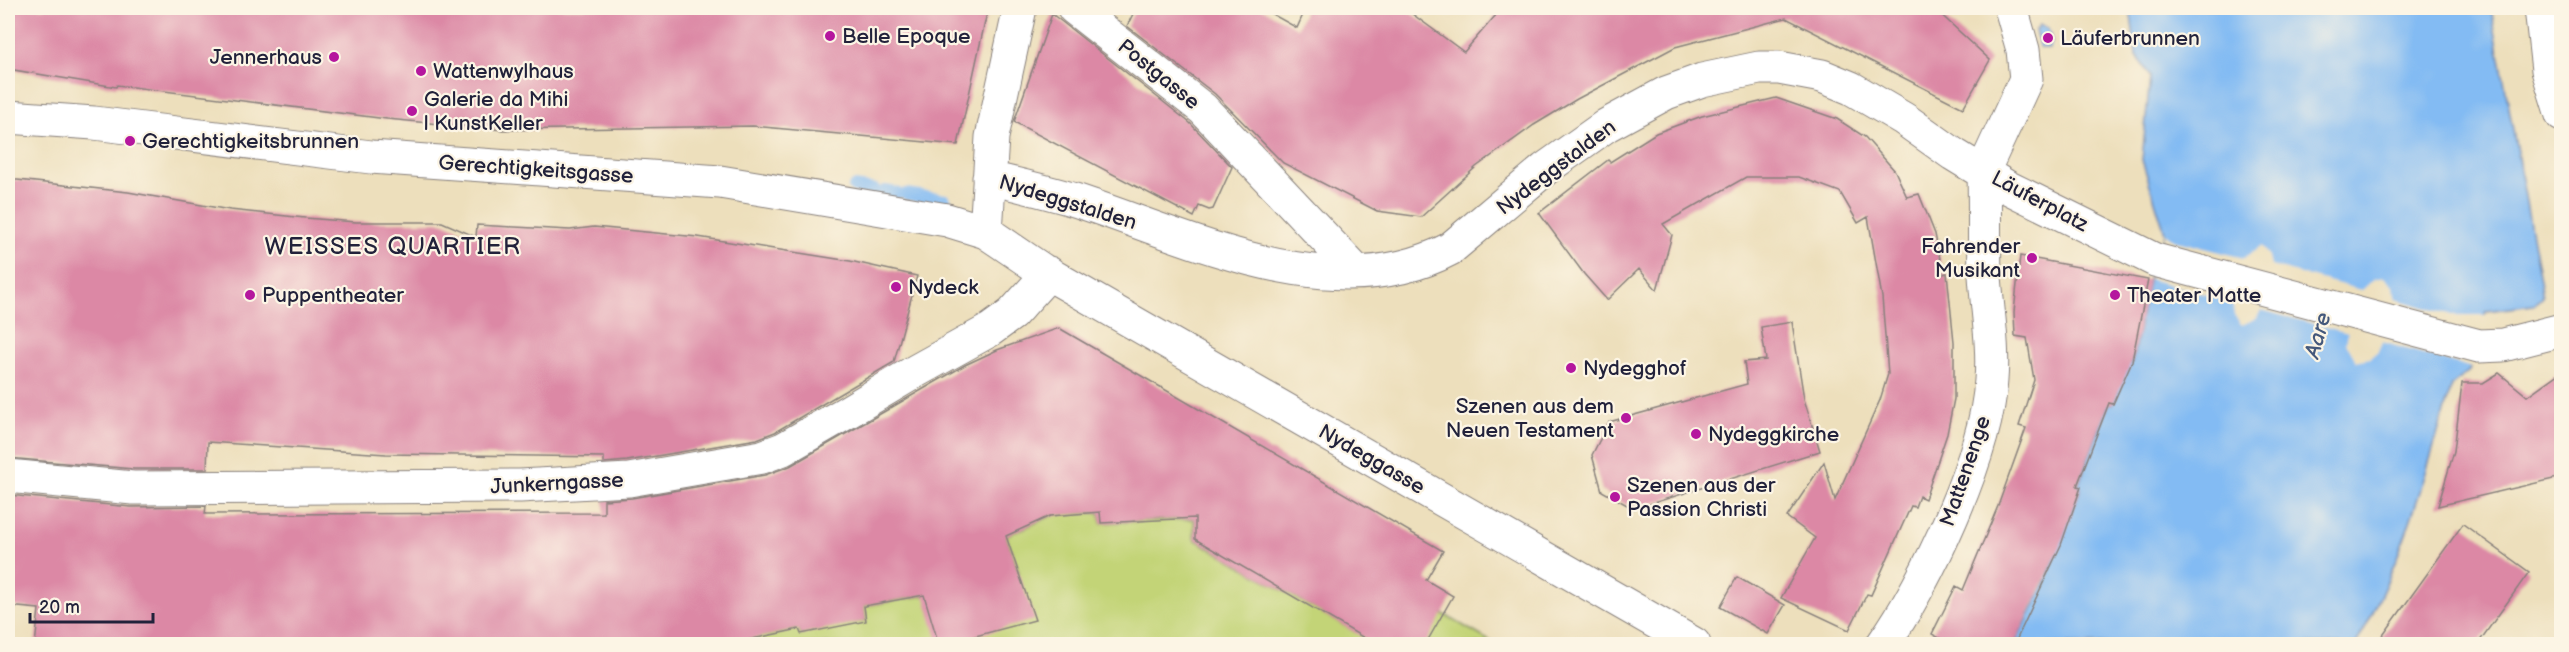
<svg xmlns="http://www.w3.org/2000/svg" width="2569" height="652" viewBox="0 0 2569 652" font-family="'Balsamiq Sans',sans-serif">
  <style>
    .green { fill: #c3d477; stroke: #727b59; stroke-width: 1.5 }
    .water { fill: #83bbf3; stroke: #526e97; stroke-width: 1.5 }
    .pier { fill: #eddfbc }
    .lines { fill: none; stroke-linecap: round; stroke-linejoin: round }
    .stream { stroke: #83bbf3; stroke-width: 12 }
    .building { fill: #dc88a5 }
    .minor-casing { stroke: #88807c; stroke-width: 35 }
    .minor { stroke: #fff; stroke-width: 33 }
    .poi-dot { fill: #b5179e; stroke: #fcf5e5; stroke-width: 2 }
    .labels { text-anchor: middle; stroke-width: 4.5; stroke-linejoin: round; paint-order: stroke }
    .poi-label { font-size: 21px; fill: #22223b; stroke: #fcf5e5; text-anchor: start }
    .street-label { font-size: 21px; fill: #22223b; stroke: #fcf5e5 }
    .water-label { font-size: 22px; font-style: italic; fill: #44587b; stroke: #fcf5e5 }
    .quarter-label { font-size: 24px; letter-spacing: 1.5px; fill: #22223b; stroke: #fcf5e5 }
  </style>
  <rect width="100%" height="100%" fill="#fcf5e5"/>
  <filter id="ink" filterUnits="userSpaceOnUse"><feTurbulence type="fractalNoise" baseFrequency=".0167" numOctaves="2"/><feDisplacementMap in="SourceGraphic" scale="12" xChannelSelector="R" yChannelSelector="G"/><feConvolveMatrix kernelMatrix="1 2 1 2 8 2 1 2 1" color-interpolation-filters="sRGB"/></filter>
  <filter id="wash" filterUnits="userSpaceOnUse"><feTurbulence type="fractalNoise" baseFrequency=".008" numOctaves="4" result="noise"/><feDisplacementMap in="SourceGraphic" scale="24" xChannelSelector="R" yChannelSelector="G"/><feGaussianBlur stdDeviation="1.35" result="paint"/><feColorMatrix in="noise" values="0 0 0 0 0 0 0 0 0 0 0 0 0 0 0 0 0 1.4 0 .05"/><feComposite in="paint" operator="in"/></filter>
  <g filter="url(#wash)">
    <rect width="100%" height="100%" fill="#eddfbc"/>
    <path class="green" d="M1100 513 1101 523 1194 519V539L1376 644H739L738 641 799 629 801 635H803L805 631 866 621 864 606 940 593 1019 572 1006 536 1056 514Z
      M1433 608 1495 644H1425Z"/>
    <path class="water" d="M2130 8H2491L2543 296 2533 305 2486 311 2470 371 2452 385C2426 473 2402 564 2356 644H2015L2046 581 2081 488 2078 486 2109 403 2113 404 2129 363H2132L2148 280 2165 233 2142 160 2150 77 2136 54Z
      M2040 25 2048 29 2052 42 2049 49 2040 47 2035 31Z"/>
    <path class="pier" d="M2165 233 2173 240 2244 258 2262 246 2269 256 2271 266 2362 290 2374 279 2384 277 2393 286 2396 299 2452 315H2488L2472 368 2382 342 2378 351 2370 358 2356 361 2346 343 2348 333 2261 310 2257 318 2242 325 2234 315 2232 302 2149 279Z"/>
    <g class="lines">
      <path class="stream" d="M854 187 875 190
        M885 191 897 193
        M906 194 945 200"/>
    </g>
    <g id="blocks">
      <path class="building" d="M8 8H988L958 145 753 126 503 130 387 119 117 85 116 87 8 69Z
        M1136 8H1261L1297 28 1306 8H1404L1464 52 1502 8H1934L1990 60 1963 108 1786 18 1675 47 1577 99 1534 125 1476 167 1421 217 1377 211 1283 163 1215 94 1127 26Z
        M1052 14 1190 123 1232 167 1213 209 1209 210 1199 206 1194 217 1014 122Z
        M1776 98 1837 119 1865 137 1895 171 1907 197 1919 194 1935 234 1943 274 1947 273 1954 342V399L1947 434 1925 499 1919 496 1915 507 1911 506 1871 595 1867 594 1849 630 1781 598 1815 538 1787 517 1824 462 1835 500 1880 400 1888 374 1882 297 1868 217 1858 223 1840 192 1799 177H1746L1663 224 1672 235 1657 290 1639 269 1607 300 1584 274 1539 213 1608 160 1610 162 1656 133 1702 116Z
        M8 179 128 192 230 210 305 218 356 222H442L476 237 477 225 570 230 594 227 698 237 850 261 917 276 894 362 775 432 757 439 627 461 604 463V457L386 454 208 442 207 469H134L8 458Z
        M2020 256 2148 280 2132 361 2113 404 2109 403 2077 486 2081 487 2061 545 2014 645H1952L1932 634 1956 586 1963 590 1998 506 2026 428 2019 426 2034 380 2027 338 2015 336 2014 312Z
        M1792 322 1804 399 1820 451 1634 509 1602 491 1592 455 1609 422 1747 384 1744 362 1766 360 1761 327Z
        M1059 328 1443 551 1426 580 1453 596 1425 645H1376L1195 539V518L1101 523 1100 512 1050 516 1006 536 1035 620 942 645H939L924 595 864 606 866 621 801 634 799 629 724 645H35L39 609 8 606V495L131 507 206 506 205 514 604 513V500L632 498 765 475 790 466 965 365 997 350Z
        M2562 371V477L2438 506 2454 451 2462 383H2483L2499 373 2527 396Z
        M2463 524 2529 572 2477 645H2376Z
        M1737 577 1785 605 1768 634 1720 607Z"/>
    </g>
  </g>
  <g filter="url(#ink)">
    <use href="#blocks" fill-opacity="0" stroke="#88807c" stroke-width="1.5"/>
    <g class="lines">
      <g class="minor-casing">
        <path id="minor" d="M1074 8 1203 109 1357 272
          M2541 8 2548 70 2562 115
          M8 117 94 123 371 157 720 182 947 220 986 232 1042 270 1694 644
          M989 178C1019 185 1049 192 1078 201 1191 238 1334 311 1450 249L1545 169 1607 125 1666 93 1702 80 1759 68H1779L1822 76 1851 88 1904 119 1953 154 2007 187 2155 260 2479 346 2503 345 2562 330
          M986 232 992 137 1020 8
          M8 476 133 488 520 486 629 480 762 457 783 449 844 414 916 371 990 330 1012 314 1049 273
          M1883 644C1926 584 1987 454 1991 380 1994 345 1987 310 1985 275 1984 242 1985 208 1984 175L1988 161 2026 79 2023 50 2011 8"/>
      </g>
      <use href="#minor" class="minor"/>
    </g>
  </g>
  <g class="poi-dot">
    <circle cx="830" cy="36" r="6"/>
    <circle cx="2048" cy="38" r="6"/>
    <circle cx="334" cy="57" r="6"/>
    <circle cx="421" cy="71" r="6"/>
    <circle cx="412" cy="111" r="6"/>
    <circle cx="130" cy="141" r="6"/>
    <circle cx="2032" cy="258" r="6"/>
    <circle cx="896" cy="287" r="6"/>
    <circle cx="250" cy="295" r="6"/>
    <circle cx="2115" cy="295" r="6"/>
    <circle cx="1571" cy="368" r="6"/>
    <circle cx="1626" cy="418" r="6"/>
    <circle cx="1696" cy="434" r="6"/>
    <circle cx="1615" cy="497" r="6"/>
  </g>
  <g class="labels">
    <g class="poi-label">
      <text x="842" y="43">Belle Epoque</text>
      <text x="2060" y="45">Läuferbrunnen</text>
      <text x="322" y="64" text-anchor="end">Jennerhaus</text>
      <text x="433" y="78">Wattenwylhaus</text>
      <text x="424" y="106">Galerie da Mihi<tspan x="424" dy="24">| KunstKeller</tspan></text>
      <text x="142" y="148">Gerechtigkeitsbrunnen</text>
      <text x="2020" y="253" text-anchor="end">Fahrender<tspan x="2020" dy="24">Musikant</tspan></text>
      <text x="908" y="294">Nydeck</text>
      <text x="262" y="302">Puppentheater</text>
      <text x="2127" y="302">Theater Matte</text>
      <text x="1583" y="375">Nydegghof</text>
      <text x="1614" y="413" text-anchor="end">Szenen aus dem<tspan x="1614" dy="24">Neuen Testament</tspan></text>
      <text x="1708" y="441">Nydeggkirche</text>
      <text x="1627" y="492">Szenen aus der<tspan x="1627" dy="24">Passion Christi</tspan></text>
    </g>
    <g class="street-label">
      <text transform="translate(1159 74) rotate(39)" y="7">Postgasse</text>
      <text transform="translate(1556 167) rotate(-37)" y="7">Nydeggstalden</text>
      <text transform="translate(536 169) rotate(4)" y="7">Gerechtigkeitsgasse</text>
      <text transform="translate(2040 201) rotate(28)" y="7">Läuferplatz</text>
      <text transform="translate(1068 202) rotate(17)" y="7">Nydeggstalden</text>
      <text transform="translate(1372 459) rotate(30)" y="7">Nydeggasse</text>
      <text transform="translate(1965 471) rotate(-71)" y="7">Mattenenge</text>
      <text transform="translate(557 483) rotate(-3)" y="7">Junkerngasse</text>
    </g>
    <g class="water-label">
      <text transform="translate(2317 335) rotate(-74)" y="8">Aare</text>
    </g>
    <g class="quarter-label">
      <text x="393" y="254">WEISSES QUARTIER</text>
    </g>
  </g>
  <rect width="2569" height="652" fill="none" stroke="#fcf5e5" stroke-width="30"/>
  <path d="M30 613v9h123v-9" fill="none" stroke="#22223b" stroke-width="3"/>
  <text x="39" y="613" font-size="18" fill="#22223b" stroke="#fcf5e5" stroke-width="4.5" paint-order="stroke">20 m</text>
</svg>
